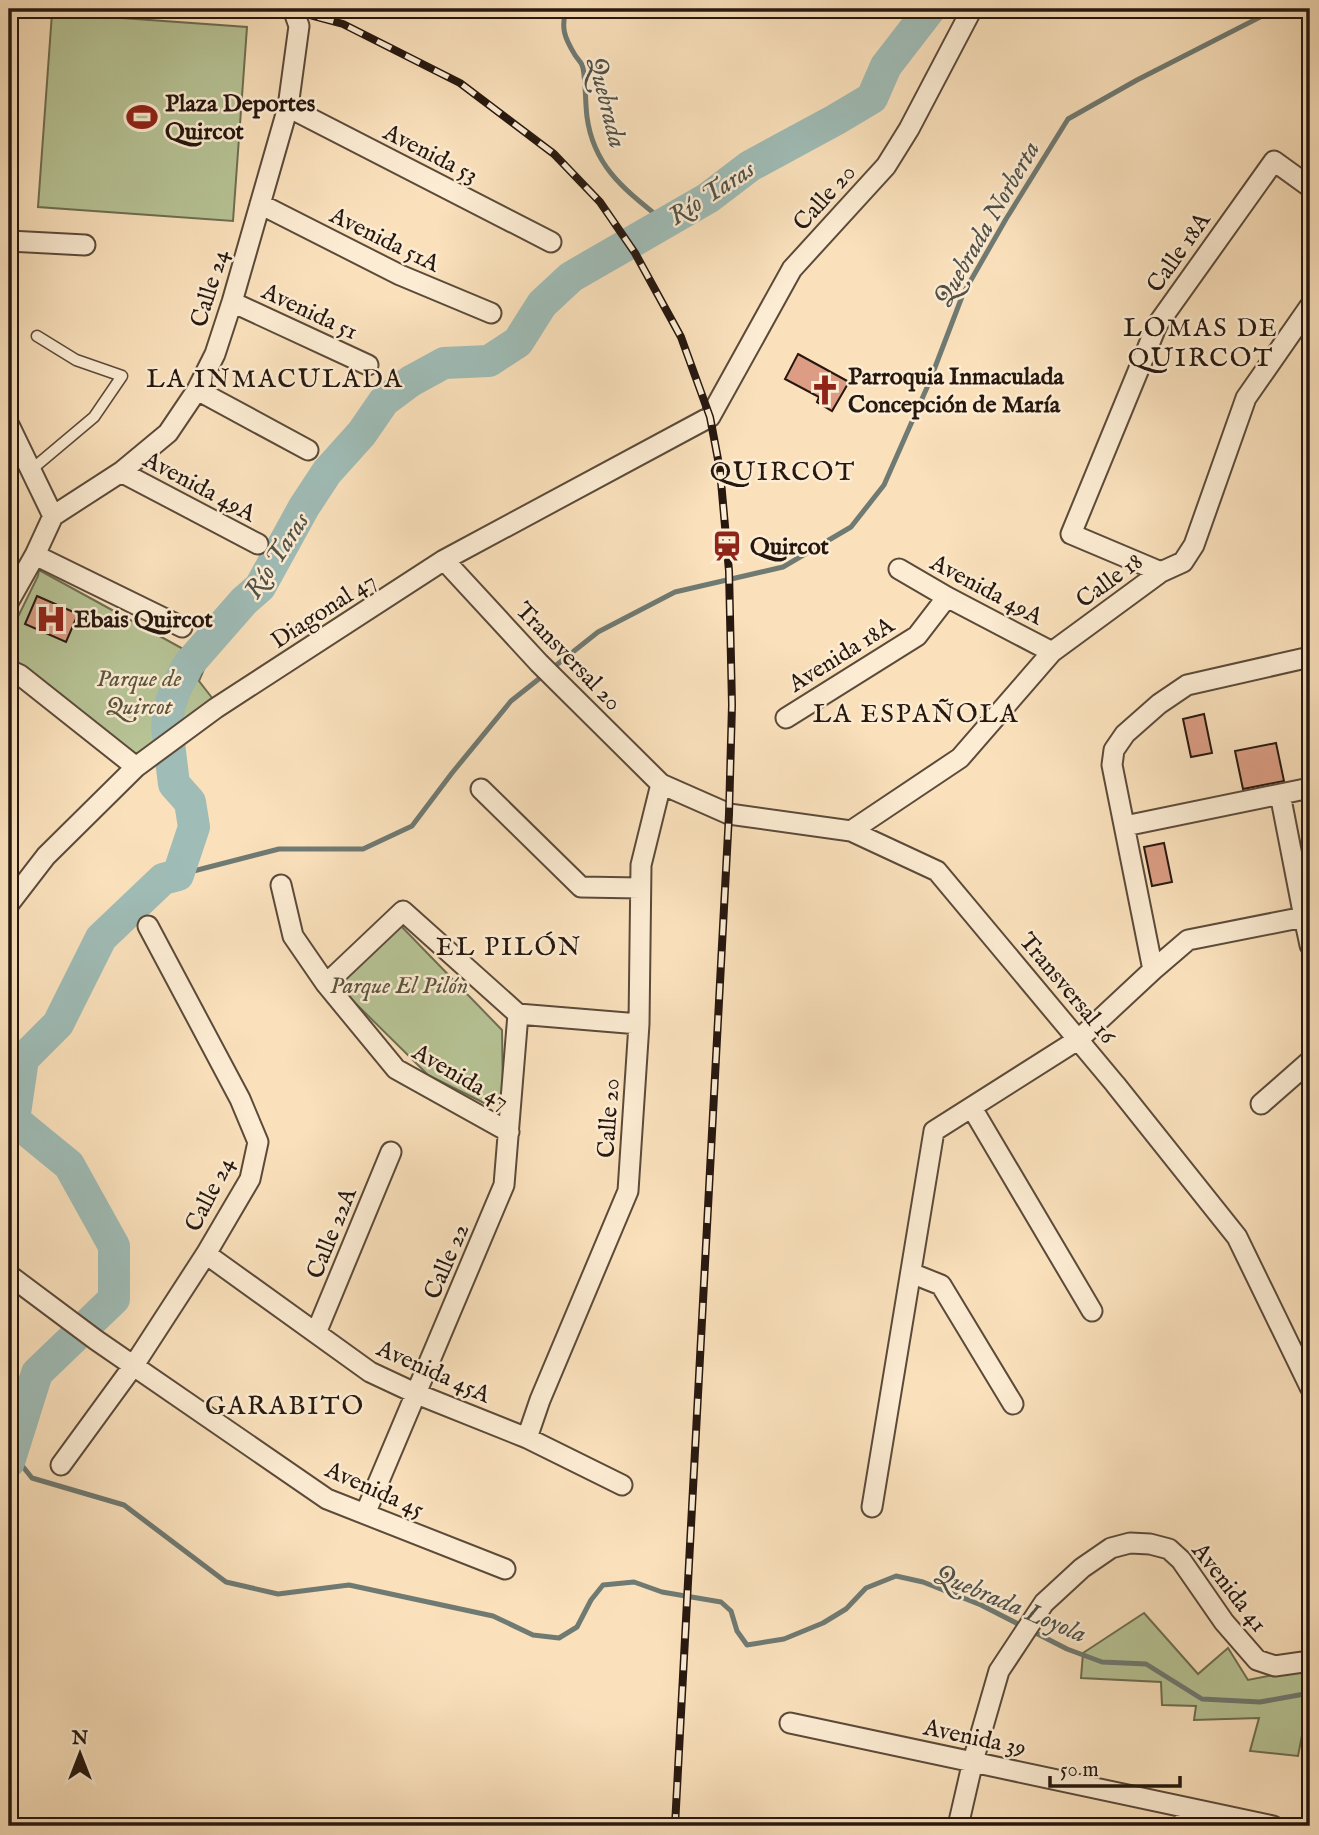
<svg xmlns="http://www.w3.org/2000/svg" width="1319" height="1835" viewBox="0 0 1319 1835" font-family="'IM FELL English',serif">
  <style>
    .green { fill: #b7c496; stroke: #6e6e52; stroke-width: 2 }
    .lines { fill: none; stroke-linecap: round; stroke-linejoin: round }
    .stream { stroke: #6f7a73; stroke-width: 5 }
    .river { stroke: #9fbcb6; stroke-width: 32 }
    .building { fill: #dc9d84; stroke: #26170f; stroke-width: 2 }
    .lane-casing { stroke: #5b4a3a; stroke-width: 13 }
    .street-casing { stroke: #5b4a3a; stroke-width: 23 }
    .lane { stroke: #fcecd3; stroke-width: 10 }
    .street { stroke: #fcecd3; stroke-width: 19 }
    .rail-casing { stroke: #26170f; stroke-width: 8 }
    .rail { stroke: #fcecd3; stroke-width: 5; stroke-dasharray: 16; stroke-linecap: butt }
    .labels { text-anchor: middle; stroke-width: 5; stroke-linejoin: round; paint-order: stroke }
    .poi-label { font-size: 24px; font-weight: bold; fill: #26170f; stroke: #fcecd3; text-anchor: start }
    .street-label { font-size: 24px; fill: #26170f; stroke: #fcecd3 }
    .park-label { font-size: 24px; font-style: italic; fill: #59543e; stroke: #fcecd3 }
    .water-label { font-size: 26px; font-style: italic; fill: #505149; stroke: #fcecd3 }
    .neighbourhood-label { font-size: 26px; letter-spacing: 2px; fill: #26170f; stroke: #fcecd3 }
  </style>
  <rect width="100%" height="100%" fill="#fae1bc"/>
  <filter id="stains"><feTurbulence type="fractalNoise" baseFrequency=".00286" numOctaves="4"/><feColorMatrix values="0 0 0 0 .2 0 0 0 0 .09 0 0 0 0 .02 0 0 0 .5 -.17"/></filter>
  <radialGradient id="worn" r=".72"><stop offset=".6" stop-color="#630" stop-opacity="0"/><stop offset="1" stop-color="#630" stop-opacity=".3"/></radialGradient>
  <path class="green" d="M52 13 247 27 233 221 38 207Z
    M39 570 207 662 199 681 213 699 136 767 9 657V635L38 576Z
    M400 925 502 1030 503 1096 490 1106 428 1075 337 985Z
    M1144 1613 1198 1674 1228 1648 1248 1680 1310 1668V1709L1307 1710 1298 1756 1250 1751 1259 1718 1194 1720 1196 1706 1162 1705 1161 1682 1081 1678 1083 1653Z"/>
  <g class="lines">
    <path class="stream" d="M566 9C561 28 564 37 575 55 578 60 582 62 583 68 586 84 585 101 587 117 594 169 628 192 666 223
      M178 875 279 849H363L412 826 452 773 511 701 598 632 675 592 783 567 851 527 884 485 929 383 963 294 1006 219 1068 119 1137 80 1276 9
      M12 1453 32 1478 124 1505 226 1582 278 1594 349 1585 493 1616 533 1635 559 1638 577 1627 591 1600 603 1585 634 1582 662 1592 721 1602 731 1611 737 1631 747 1645 784 1639 823 1623 846 1609 866 1588 896 1576 923 1582 981 1605 1067 1649 1102 1662 1146 1664 1202 1699 1260 1702 1310 1693"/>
    <path class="river" d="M9 1462 37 1373 114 1299V1246L69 1165 14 1120 23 1059 58 1024 101 938 163 879 178 875 194 827 190 802 174 784 167 727 169 708 176 688 188 665 244 601 260 587 304 507 327 472 362 433 384 401 411 381 444 363 489 361 518 342 542 304 571 277 708 198 750 166 835 120 872 98 886 66 930 9"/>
  </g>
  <path class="building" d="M798 354 849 382 832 411 817 402 819 397 785 379Z
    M37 596 78 614 66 642 25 624Z
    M1204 714 1212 753 1191 757 1183 719Z
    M1276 743 1284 781 1243 789 1235 751Z
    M1164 843 1172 882 1152 886 1144 847Z"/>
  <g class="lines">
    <g class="lane-casing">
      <path id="lane" d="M31 470 94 417 122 376 76 360 37 336"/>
    </g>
    <g class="street-casing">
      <path id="street" d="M288 107 551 242
        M260 204 400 275 491 313
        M9 241 85 245
        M232 302 368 365
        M197 390 308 450
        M9 425 53 516
        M121 472 258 544
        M53 516 121 472 168 433 197 390 215 354 232 302 288 107 299 26 293 9
        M35 555 182 627
        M444 560 539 663 661 784 729 814 851 831 937 871 1115 1084 1237 1237 1310 1387
        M899 569 947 597 1052 652
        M1161 572 1071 534 1157 325 1274 161 1310 187
        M9 601 35 555 53 516
        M9 670 20 675 136 767
        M786 718 917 636 947 597
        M481 789 581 887 640 888
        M1125 826 1310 788
        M851 831 960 758 1052 652 1161 572 1183 562 1194 545 1246 398 1310 306
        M281 885 293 936 326 984 396 1069 509 1132
        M9 904 46 856 136 767 216 708 444 560 710 417 792 269 886 166 909 129 972 9
        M1304 917 1310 945
        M1153 970 1188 940 1304 917 1280 794
        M326 984 403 911 518 1014 639 1024
        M1261 1104 1310 1061
        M972 1108 1092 1311
        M206 1254 370 1372 417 1394 527 1438 622 1485
        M911 1273 941 1285 1013 1404
        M9 1275 96 1340 327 1499 505 1569
        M316 1333 391 1152
        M527 1438 540 1400 628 1191 639 1024 641 865 661 784
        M61 1465 134 1365 206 1254 250 1179 258 1142 240 1099 148 926
        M872 1507 934 1131 1079 1039 1153 970 1112 765 1114 750 1125 734 1159 704 1187 685 1310 657
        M365 1514 504 1185 518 1014
        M790 1723 1273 1826
        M958 1826 973 1761 999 1671 1044 1603 1082 1568 1111 1548 1130 1543 1150 1544 1169 1549 1181 1560 1224 1622 1257 1660 1275 1666 1310 1661
        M1183 1826 1187 1808"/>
    </g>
    <use href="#lane" class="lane"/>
    <use href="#street" class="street"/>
    <g class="rail-casing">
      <path id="rail" d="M287 9 343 24 460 83 554 154 600 202 635 253 681 337 710 417 720 470 729 571 732 705 729 814 675 1826"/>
    </g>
    <use href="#rail" class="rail"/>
  </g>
  <defs>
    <g id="stadium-bare" transform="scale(2.415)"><path d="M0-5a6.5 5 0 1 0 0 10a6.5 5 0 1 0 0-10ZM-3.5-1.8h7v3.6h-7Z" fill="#8f2418" stroke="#fcecd3" stroke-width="2.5" paint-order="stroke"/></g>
    <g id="church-bare" transform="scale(2.415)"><path d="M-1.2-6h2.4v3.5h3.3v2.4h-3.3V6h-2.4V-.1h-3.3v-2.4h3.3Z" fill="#8f2418" stroke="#fcecd3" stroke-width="2.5" paint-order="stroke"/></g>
    <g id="station-bare" transform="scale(2.415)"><path d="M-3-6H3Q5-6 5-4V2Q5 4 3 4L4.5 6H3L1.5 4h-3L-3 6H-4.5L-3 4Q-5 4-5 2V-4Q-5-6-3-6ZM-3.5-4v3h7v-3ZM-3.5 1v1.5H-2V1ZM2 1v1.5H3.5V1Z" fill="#8f2418" stroke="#fcecd3" stroke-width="2.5" paint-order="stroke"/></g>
    <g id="hospital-bare" transform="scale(2.415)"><path d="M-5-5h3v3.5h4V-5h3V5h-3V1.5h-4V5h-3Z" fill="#8f2418" stroke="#fcecd3" stroke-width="2.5" paint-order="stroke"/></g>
  </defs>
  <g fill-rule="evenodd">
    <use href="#stadium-bare" x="142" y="117"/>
    <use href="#church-bare" x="825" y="390"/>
    <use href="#station-bare" x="727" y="546"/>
    <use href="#hospital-bare" x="51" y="619"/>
  </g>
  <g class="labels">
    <g class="poi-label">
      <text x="165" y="111">Plaza Deportes<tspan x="165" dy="28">Quircot</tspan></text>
      <text x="848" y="384">Parroquia Inmaculada<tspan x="848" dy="28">Concepción de María</tspan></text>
      <text x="750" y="554">Quircot</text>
      <text x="74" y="627">Ebais Quircot</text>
    </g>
    <g class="street-label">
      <text transform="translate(431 153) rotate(27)" y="8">Avenida 53</text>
      <text transform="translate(824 197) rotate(-48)" y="8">Calle 20</text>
      <text transform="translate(385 239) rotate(26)" y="8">Avenida 51A</text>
      <text transform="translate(1178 252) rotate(-55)" y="8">Calle 18A</text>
      <text transform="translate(209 288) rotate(-73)" y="8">Calle 24</text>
      <text transform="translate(310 311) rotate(25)" y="8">Avenida 51</text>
      <text transform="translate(200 486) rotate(28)" y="8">Avenida 49A</text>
      <text transform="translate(1109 580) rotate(-36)" y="8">Calle 18</text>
      <text transform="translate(987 589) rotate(28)" y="8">Avenida 49A</text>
      <text transform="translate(323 610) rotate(-33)" y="8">Diagonal 47</text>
      <text transform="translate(841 654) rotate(-32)" y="8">Avenida 18A</text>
      <text transform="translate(569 656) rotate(46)" y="8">Transversal 20</text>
      <text transform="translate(1068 988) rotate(50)" y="8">Transversal 16</text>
      <text transform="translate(461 1076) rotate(30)" y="8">Avenida 47</text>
      <text transform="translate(608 1118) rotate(-86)" y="8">Calle 20</text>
      <text transform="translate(209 1194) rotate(-63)" y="8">Calle 24</text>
      <text transform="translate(331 1233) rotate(-68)" y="8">Calle 22A</text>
      <text transform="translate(446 1261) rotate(-67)" y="8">Calle 22</text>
      <text transform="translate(434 1371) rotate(24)" y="8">Avenida 45A</text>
      <text transform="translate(375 1489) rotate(24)" y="8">Avenida 45</text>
      <text transform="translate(1230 1587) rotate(52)" y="8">Avenida 41</text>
      <text transform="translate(975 1737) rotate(12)" y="8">Avenida 39</text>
    </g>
    <g class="park-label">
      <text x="139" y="686">Parque de<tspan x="139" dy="28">Quircot</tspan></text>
      <text x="399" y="993">Parque El Pilón</text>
    </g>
    <g class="water-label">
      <text transform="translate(608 102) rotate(76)" y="9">Quebrada</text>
      <text transform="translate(711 192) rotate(-33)" y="9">Río Taras</text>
      <text transform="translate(986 223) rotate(-60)" y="9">Quebrada Norberta</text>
      <text transform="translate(276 555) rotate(-57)" y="9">Río Taras</text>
      <text transform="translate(1011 1603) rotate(23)" y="9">Quebrada Loyola</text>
    </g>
    <g class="neighbourhood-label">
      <text x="1201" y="336">LOMAS DE<tspan x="1201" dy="30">QUIRCOT</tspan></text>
      <text x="275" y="387">LA INMACULADA</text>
      <text x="783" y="480">QUIRCOT</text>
      <text x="916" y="722">LA ESPAÑOLA</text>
      <text x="509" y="955">EL PILÓN</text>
      <text x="285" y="1414">GARABITO</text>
    </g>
  </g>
  <rect width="1319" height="1835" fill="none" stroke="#fae1bc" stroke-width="35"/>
  <rect x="10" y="10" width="1298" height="1814" fill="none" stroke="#26170f" stroke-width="3.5"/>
  <rect x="18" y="18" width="1284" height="1800" fill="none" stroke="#26170f" stroke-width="2"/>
  <g transform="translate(80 1754)" stroke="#fcecd3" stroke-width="5" paint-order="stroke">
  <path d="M0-5L12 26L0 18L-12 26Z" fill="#26170f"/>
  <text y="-10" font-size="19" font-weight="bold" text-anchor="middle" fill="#26170f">N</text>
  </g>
  <path d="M1050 1776v10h130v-10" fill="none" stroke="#26170f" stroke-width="3.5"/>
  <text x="1060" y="1776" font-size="21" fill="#26170f" stroke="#fcecd3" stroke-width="5" paint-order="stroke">50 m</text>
  <rect width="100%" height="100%" filter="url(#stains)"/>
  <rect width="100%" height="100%" fill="url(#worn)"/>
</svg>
